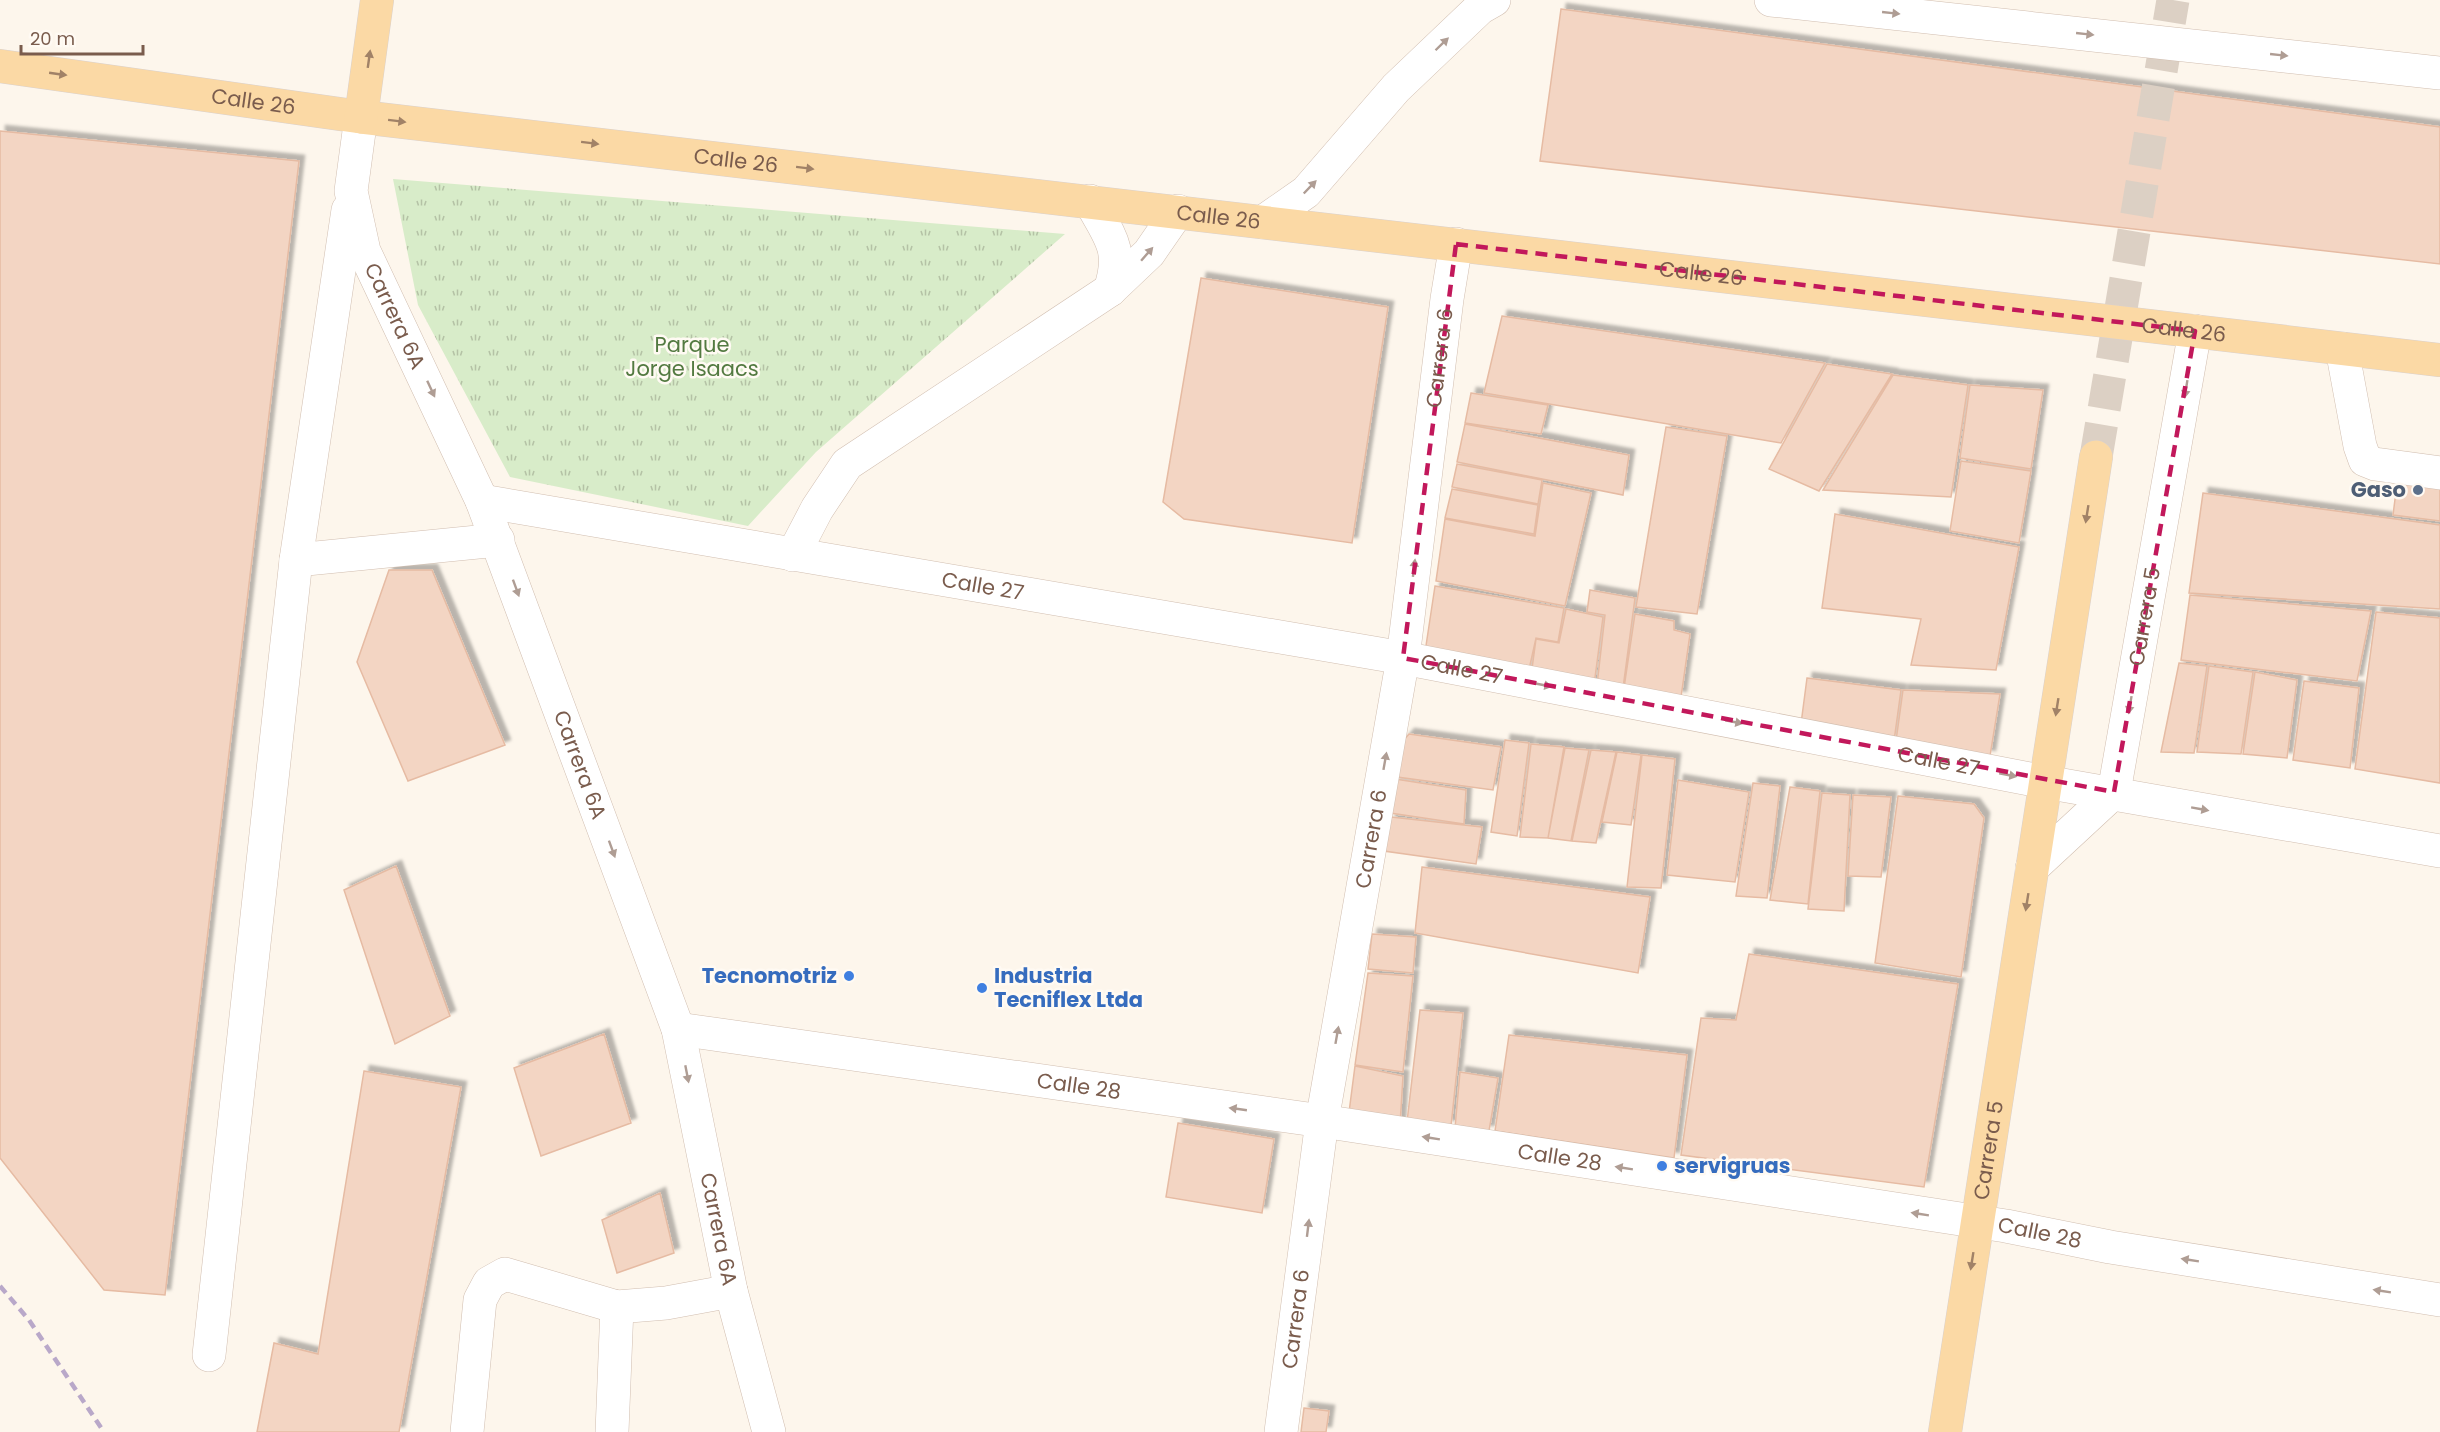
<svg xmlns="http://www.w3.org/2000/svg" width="2440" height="1432" viewBox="0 0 2440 1432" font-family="Poppins,sans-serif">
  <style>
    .grass { fill: url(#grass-tufts) }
    .building { fill: #f3d5c3; stroke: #e6bba3; stroke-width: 1.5; filter: url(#shadow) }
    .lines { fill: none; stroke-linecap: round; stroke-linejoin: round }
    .major-tunnel { stroke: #dcd0c4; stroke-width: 33; stroke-dasharray: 33 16; stroke-linecap: butt }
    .minor-casing { stroke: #d1beb0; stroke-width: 34 }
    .major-casing { stroke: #dad1cd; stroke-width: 34 }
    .minor { stroke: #fff; stroke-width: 33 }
    .major { stroke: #fbd9a5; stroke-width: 33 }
    .rail { stroke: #b9a8c9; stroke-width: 4.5; stroke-dasharray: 9 6; stroke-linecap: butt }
    .oneway { fill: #af9d94 }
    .oneway2 { fill: #a18267 }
    .marked { fill: none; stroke: #c2185b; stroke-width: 4.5; stroke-dasharray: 12 8; stroke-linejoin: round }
    .service-dot { fill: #5c6f8a; stroke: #fffaf3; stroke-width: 2 }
    .shop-dot { fill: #3f7fe0; stroke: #fffaf3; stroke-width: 2 }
    .labels { text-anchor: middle; stroke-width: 5; stroke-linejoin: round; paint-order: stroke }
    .street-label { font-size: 21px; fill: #7a5c4d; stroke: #fffaf3 }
    .park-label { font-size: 21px; fill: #537a41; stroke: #fffaf3 }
    .service-label { font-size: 21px; font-weight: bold; fill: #4e5e75; stroke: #fffaf3; text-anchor: end }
    .shop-label { font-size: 21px; font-weight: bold; fill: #366cbe; stroke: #fffaf3; text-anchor: start }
  </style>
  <defs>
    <pattern id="grass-tufts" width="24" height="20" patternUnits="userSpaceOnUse" patternTransform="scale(1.5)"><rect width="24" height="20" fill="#d8ecc9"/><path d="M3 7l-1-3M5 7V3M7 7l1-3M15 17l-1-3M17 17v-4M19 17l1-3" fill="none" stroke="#b4c2a5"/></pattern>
    <filter id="shadow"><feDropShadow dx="5.5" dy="-5.5" stdDeviation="1.5" flood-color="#0004"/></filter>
  </defs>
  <rect width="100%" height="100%" fill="#fdf6ec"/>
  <path class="grass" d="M393 179 1065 234 816 452 748 526 510 477 418 305Z"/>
  <path class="building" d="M1561 9 2440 127V264L1540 161Z
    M0 131 299 161 165 1295 104 1290 0 1158Z
    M1201 278 1388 307 1352 543 1184 519 1163 502Z
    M1502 316 1825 363 1781 443 1484 393Z
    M1827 364 1892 374 1819 491 1769 469Z
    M1893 375 1968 385 1951 497 1823 490Z
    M1970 385 2043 390 2031 469 1960 458Z
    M1471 393 1548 405 1541 434 1465 423Z
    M1465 424 1629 455 1623 495 1457 462Z
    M1666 427 1727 436 1697 614 1636 607Z
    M2400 460 2440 465V521L2393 515Z
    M1961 461 2031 471 2019 543 1950 531Z
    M1457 464 1542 480 1538 504 1452 487Z
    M1543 483 1591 493 1565 606 1436 581 1445 519 1535 536Z
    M1452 489 1538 505 1534 534 1445 518Z
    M2203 493 2440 525V609L2189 593Z
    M1835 514 2019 547 1996 670 1911 665 1921 619 1822 608Z
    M389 570H432L505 745 408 781 357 662Z
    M1435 586 1564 608 1558 642 1536 638 1528 674 1424 659Z
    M1590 590 1635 598 1623 688 1597 685 1605 615 1587 612Z
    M2190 595 2371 611 2357 681 2181 660Z
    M1566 609 1603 617 1594 685 1531 676 1536 639 1559 643Z
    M2376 612 2440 618V783L2355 769Z
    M1635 614 1674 621V630L1690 634 1681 697 1624 688Z
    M2179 663 2207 666 2194 753 2161 752Z
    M2209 666 2253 672 2241 754 2197 752Z
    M2255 672 2297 680 2287 758 2243 754Z
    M1807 678 1901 690 1894 741 1801 724Z
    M2304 681 2359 688 2350 768 2293 760Z
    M1903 690 2000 694 1990 756 1896 741Z
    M1409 734 1501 747 1493 790 1397 777 1402 742Z
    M1505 740 1529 743 1517 836 1491 832Z
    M1531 744 1564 747 1548 838 1520 837Z
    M1565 748 1589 750 1571 841 1548 838Z
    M1591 750 1616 752 1596 843 1572 841Z
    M1617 752 1641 755 1631 825 1602 822Z
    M1642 755 1675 759 1661 888 1627 887Z
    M1395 779 1466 790 1464 824 1390 813Z
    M1678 780 1749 792 1735 882 1667 875Z
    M1753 783 1780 786 1767 898 1736 896Z
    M1790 787 1820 791 1808 904 1770 900Z
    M1822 793 1850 795 1844 911 1808 909Z
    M1853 795 1891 797 1881 877 1848 876Z
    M1898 796 1974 804 1984 818 1961 977 1875 963Z
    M1391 817 1482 827 1476 864 1384 851Z
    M396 866 450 1016 395 1044 344 890Z
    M1422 867 1650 897 1638 973 1415 933Z
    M1372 934 1416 937 1413 973 1368 969Z
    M1749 954 1958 984 1924 1187 1681 1155 1701 1018 1736 1020Z
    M1368 973 1413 976 1403 1072 1355 1065Z
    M1420 1010 1463 1013 1451 1126 1407 1122Z
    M604 1034 631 1123 541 1156 514 1068Z
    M1509 1035 1687 1055 1674 1158 1495 1131Z
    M1355 1066 1403 1076 1400 1125 1348 1120Z
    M364 1071 461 1087 399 1432H257L274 1343 318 1354Z
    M1460 1072 1498 1078 1489 1131 1455 1128Z
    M1178 1123 1274 1139 1262 1213 1166 1197Z
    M660 1193 674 1253 617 1273 602 1220Z
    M1304 1408 1329 1411 1326 1432H1301Z"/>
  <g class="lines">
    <path class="major-tunnel" d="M2096 457 2173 0"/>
    <g class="minor-casing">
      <g id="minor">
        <path d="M1771 0 2440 73"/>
        <path id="s1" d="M361 117 351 191 364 251 482 501 678 1029 731 1291 769 1432"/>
        <path d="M1090 201C1109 236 1124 249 1110 290"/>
        <path d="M1263 222 1306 192 1396 88 1480 8 1494 0"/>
        <path d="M2342 349 2360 446 2365 460 2375 464 2440 473"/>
        <path id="s2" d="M482 501 1403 658 2045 782 2440 851"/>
        <path d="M793 555 817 509 847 464 1110 290 1149 253 1178 211"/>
        <path d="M296 560 348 210"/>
        <path id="s3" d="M2032 868 2114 792 2195 331"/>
        <path id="s4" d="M678 1029 1322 1121 2006 1226 2110 1247 2440 1300"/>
        <path d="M209 1355 296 560 498 540"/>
        <path d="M467 1432 480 1300 489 1283 505 1274 617 1307 666 1303 731 1291"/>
        <path d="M612 1432 617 1307"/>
        <path id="s5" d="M1281 1432 1322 1121 1403 658 1447 299 1456 244"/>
      </g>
    </g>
    <g class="major-casing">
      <g id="major">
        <path id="s6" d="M0 66 361 117 2440 360"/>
        <path d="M361 117 377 0"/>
        <path id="s7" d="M1945 1432 2096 457"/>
      </g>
    </g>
    <use href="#minor" class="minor"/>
    <use href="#major" class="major"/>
    <path class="rail" d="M0 1286 29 1320 104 1432"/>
  </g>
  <defs><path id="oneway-solid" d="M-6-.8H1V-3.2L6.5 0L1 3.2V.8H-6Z" transform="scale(1.5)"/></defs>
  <g class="oneway">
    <use href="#oneway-solid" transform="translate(1891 13) rotate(6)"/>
    <use href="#oneway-solid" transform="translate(2085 34) rotate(6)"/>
    <use href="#oneway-solid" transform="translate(1442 44) rotate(-44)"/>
    <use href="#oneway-solid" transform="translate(2279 55) rotate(6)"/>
    <use href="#oneway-solid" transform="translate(1310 187) rotate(-46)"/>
    <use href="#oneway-solid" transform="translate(1147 254) rotate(-49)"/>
    <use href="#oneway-solid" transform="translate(431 389) rotate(65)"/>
    <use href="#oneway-solid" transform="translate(2186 389) rotate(99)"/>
    <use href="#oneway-solid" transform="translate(1414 568) rotate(-83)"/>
    <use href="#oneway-solid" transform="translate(516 588) rotate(70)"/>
    <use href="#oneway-solid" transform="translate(1543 685) rotate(11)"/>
    <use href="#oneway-solid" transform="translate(2130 705) rotate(100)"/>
    <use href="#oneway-solid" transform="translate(1734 722) rotate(11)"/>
    <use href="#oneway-solid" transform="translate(1385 761) rotate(-80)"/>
    <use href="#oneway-solid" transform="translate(2008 775) rotate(11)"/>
    <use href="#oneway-solid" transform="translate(2200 809) rotate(10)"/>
    <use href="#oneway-solid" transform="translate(612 849) rotate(70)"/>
    <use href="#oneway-solid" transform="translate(1337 1035) rotate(-80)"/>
    <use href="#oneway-solid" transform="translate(687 1074) rotate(79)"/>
    <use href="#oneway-solid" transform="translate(1238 1109) rotate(-172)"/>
    <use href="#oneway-solid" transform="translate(1431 1138) rotate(-171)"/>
    <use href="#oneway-solid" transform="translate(1624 1168) rotate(-171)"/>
    <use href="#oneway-solid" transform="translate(1920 1214) rotate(-171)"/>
    <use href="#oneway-solid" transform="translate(1308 1228) rotate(-83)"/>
    <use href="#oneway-solid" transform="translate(2190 1260) rotate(-171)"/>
    <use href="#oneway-solid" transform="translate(2382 1291) rotate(-171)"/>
  </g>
  <g class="oneway2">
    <use href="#oneway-solid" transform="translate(369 59) rotate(-82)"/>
    <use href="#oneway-solid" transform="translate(58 74) rotate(8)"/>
    <use href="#oneway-solid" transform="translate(397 121) rotate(7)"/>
    <use href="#oneway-solid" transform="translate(590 143) rotate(7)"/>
    <use href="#oneway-solid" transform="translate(805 168) rotate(7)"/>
    <use href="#oneway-solid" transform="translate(2087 514) rotate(99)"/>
    <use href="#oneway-solid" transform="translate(2057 707) rotate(99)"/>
    <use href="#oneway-solid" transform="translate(2027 902) rotate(99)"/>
    <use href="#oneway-solid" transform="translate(1972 1261) rotate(99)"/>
  </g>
  <path class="marked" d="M1456 244 2195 331 2114 792 1403 658Z"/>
  <circle class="service-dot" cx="2418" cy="490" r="6"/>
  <g class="shop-dot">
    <circle cx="849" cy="976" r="6"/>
    <circle cx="982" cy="988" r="6"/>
    <circle cx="1662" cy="1166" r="6"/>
  </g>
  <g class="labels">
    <g class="street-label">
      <text dy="7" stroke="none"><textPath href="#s6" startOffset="256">Calle 26</textPath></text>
      <text dy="7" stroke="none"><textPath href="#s6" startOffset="742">Calle 26</textPath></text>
      <text dy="7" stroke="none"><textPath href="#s6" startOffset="1228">Calle 26</textPath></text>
      <text dy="7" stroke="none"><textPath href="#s6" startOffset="1714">Calle 26</textPath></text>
      <text dy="7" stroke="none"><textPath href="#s1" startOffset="208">Carrera 6A</textPath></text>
      <text dy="7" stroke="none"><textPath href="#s6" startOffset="2200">Calle 26</textPath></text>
      <text dy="7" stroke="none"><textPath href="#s5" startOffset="1086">Carrera 6</textPath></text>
      <text dy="7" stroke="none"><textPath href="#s2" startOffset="508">Calle 27</textPath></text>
      <text dy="7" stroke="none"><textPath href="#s3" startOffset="290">Carrera 5</textPath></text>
      <text dy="7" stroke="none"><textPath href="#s2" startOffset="994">Calle 27</textPath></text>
      <text dy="7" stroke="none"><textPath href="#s2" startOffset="1480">Calle 27</textPath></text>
      <text dy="7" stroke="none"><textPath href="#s1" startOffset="694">Carrera 6A</textPath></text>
      <text dy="7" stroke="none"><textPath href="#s5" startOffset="600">Carrera 6</textPath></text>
      <text dy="7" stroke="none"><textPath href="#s4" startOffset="405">Calle 28</textPath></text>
      <text dy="7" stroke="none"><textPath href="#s7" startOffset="285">Carrera 5</textPath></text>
      <text dy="7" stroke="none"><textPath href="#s4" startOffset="891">Calle 28</textPath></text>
      <text dy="7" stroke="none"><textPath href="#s1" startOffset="1180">Carrera 6A</textPath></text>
      <text dy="7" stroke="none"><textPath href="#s4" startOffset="1377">Calle 28</textPath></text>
      <text dy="7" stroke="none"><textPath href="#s5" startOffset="114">Carrera 6</textPath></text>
    </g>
    <g class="park-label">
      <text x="692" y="352">Parque<tspan x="692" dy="24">Jorge Isaacs</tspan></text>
    </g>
    <g class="service-label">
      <text x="2406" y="497">Gaso</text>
    </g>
    <g class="shop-label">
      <text x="837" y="983" text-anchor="end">Tecnomotriz</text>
      <text x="994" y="983">Industria<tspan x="994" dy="24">Tecniflex Ltda</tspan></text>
      <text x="1674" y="1173">servigruas</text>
    </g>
  </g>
  <path d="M21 45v9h122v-9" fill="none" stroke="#7a5c4d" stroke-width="3"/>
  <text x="30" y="45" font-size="18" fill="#7a5c4d" stroke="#fffaf3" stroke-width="4.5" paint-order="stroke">20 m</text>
</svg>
